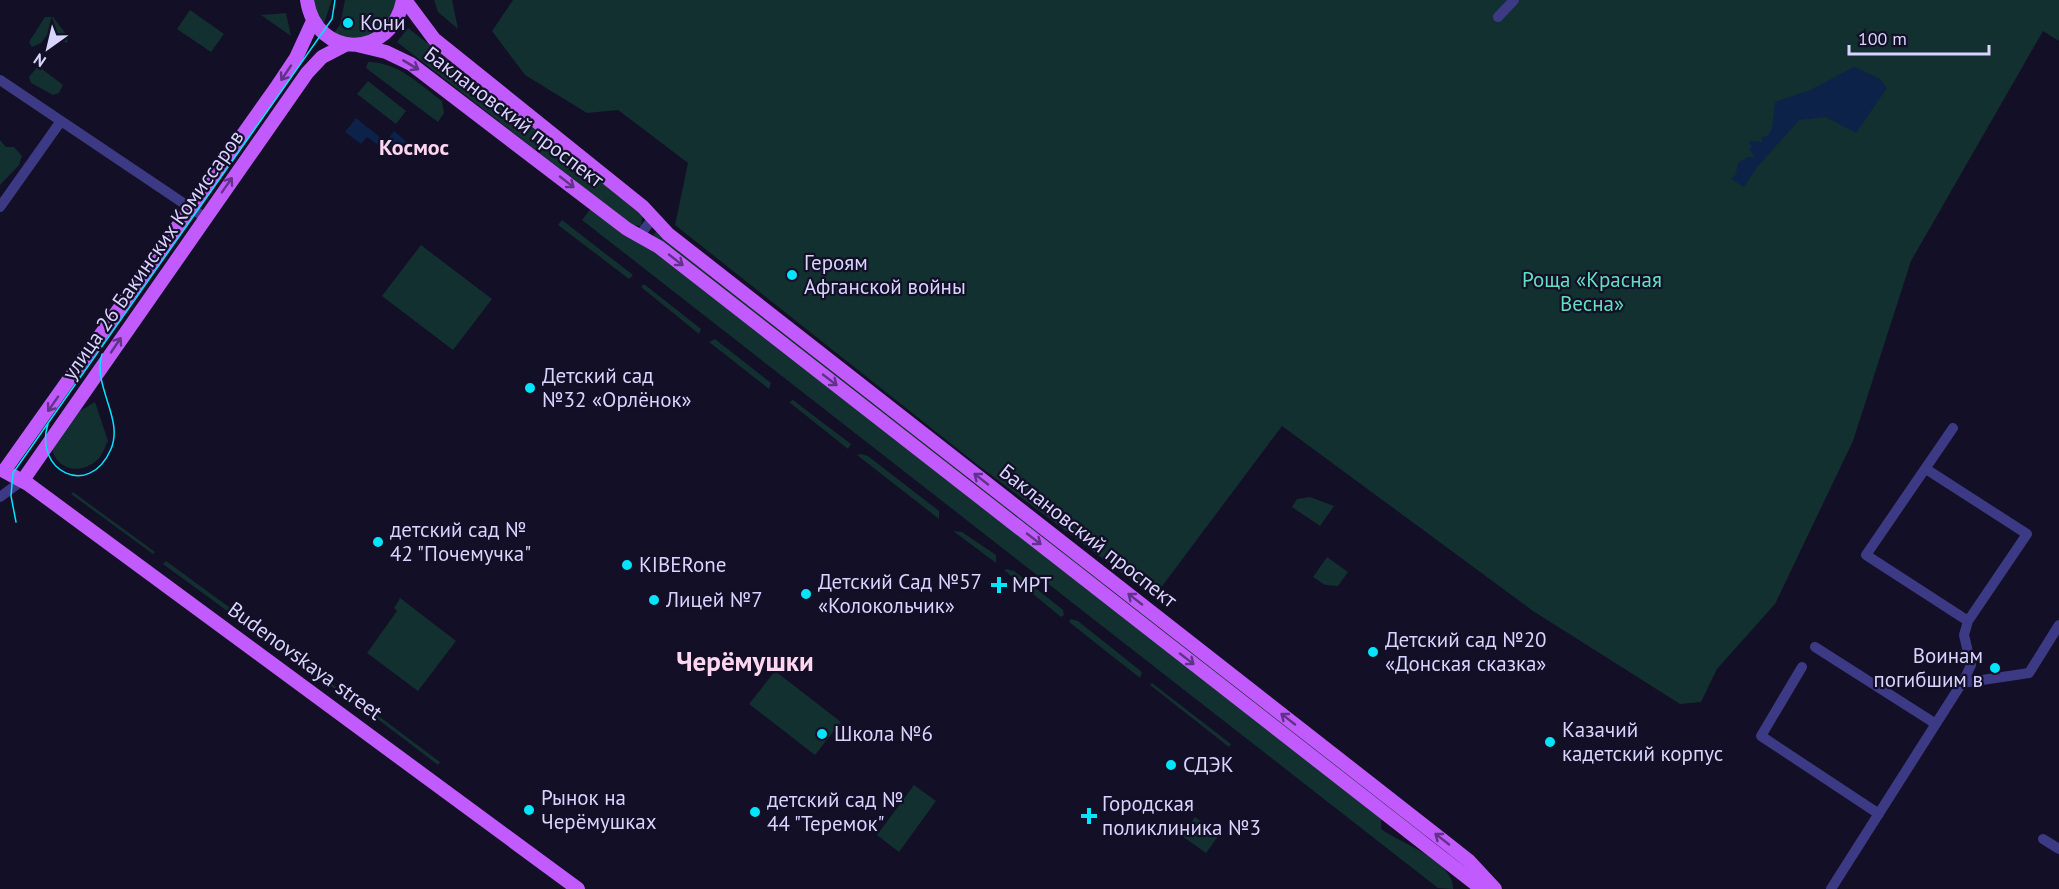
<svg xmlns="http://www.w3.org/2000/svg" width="2059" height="889" viewBox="0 0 2059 889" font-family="'PT Sans',sans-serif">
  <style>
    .green { fill: #12302f }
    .water { fill: #0c2248 }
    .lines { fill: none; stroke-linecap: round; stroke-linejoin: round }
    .minor { stroke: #3d3a85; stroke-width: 10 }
    .major { stroke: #c25bff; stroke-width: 14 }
    .tram { stroke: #00e5ff; stroke-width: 1.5 }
    .oneway { stroke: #623188 }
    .poi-dot { fill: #00e5ff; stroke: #130f26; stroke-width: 2 }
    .labels { text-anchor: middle; stroke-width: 4.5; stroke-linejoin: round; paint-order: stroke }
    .poi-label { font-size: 21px; fill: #d9d4ff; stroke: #130f26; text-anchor: start }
    .street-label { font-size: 21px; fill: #d9d4ff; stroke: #130f26 }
    .park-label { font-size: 21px; fill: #5fe0c0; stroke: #130f26 }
    .neighbourhood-label { font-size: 22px; font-weight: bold; fill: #ffd6f0; stroke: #130f26 }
    .district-label { font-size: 27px; font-weight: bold; fill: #ffd6f0; stroke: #130f26 }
  </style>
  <rect width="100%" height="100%" fill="#130f26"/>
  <path class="green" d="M312 0H332L323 26Z
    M345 0H397L387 25 362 40 333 34 340 25Z
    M434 0H452L458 29 438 12Z
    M513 0H2059V41L2043 31 1911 261 1853 441 1775 604 1717 669 1701 702 1680 704 1533 611 1282 426 1154 597 979 466 675 225 688 163 618 110 587 113 525 75 492 31Z
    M190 10 224 34 211 52 177 29Z
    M286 13 291 36 261 15Z
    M45 17H53L68 37 67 43 47 35 41 43 32 47 29 42Z
    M408 28 643 213 641 226 632 225 397 42Z
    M368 62C398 62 419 84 442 101L444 113 438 122 366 68Z
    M38 66 63 85 59 93 53 95 31 83 29 77Z
    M368 81 406 111 396 124 357 94Z
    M0 140 6 147H14L22 156 19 165 0 185Z
    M591 208 623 235 652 249C894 440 1139 628 1381 819V829C1398 842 1455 861 1453 889L1438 888 582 220Z
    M562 220 633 275 629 279 558 225Z
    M657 231 1427 834 1424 837 653 235Z
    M421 245 492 299 453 350 382 296Z
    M644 284 701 329 699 334 641 287Z
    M715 339 771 383 769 389 709 342Z
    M793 400 851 444 848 449 789 402Z
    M95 402 108 441C105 446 103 454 99 458 84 475 56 472 52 448L75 414Z
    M861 454 868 456 939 511V519L857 455Z
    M73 492 155 552 153 554 71 494Z
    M1310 497 1334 506 1320 526 1292 507 1297 499Z
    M953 531 962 532 996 555V563Z
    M1327 557 1348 572 1338 586 1325 585 1313 577Z
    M166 561 244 618 241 621 163 564Z
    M1007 569 1014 571 1063 610 1064 615 1061 617 1004 570Z
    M400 598 456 641 418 691 367 653 397 611 394 608Z
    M1071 619 1078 621 1142 672 1140 678 1069 622Z
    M260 629 344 693 343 695 258 632Z
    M775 671 841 722 815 755 749 704Z
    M1152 683 1231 744 1229 747 1150 685Z
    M360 702 440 762 438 765 358 704Z
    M914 785 936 801 899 852 877 835Z
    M1195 817 1219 835 1206 853 1182 836Z"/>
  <path class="water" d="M1854 67 1879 78 1887 88 1856 133 1826 117 1799 120 1758 166 1744 187 1731 179 1736 174 1738 163 1748 157H1755L1749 149 1752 148 1749 141 1763 142 1761 137 1768 136 1772 128 1775 102 1810 90Z
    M356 118 381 138 377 144 367 137 361 144 345 132Z
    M394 131 406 141 392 158 381 149Z"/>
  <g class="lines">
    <path class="minor" d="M1498 17 1514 0
      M0 80 204 217
      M0 207 61 121
      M640 235 653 218
      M1953 428 1866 555 1968 621
      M0 497 23 480
      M1815 647 1936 724
      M1802 667 1761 736 1879 814
      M1962 683 2029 673 2059 625
      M2043 839 2059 849
      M1831 889 1965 678 1971 665 1964 635 1968 621 2027 534 1926 469"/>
    <path class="major" d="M307 0C316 60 392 59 403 0
      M405 0 434 39 643 207 668 234 1445 842 1469 861 1495 889
      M313 21 296 58 278 85 4 471 28 484 578 889
      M357 45 386 52 411 64 627 229 659 247 1482 889
      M23 480 307 73 322 57 347 44"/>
    <path class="tram" d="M48 424C33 470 89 500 111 449 124 418 92 386 102 354
      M16 522 11 496 13 473 332 19 335 0"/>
  </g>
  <defs><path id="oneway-shaft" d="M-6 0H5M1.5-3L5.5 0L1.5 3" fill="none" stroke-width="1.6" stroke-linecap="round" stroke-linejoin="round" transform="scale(1.5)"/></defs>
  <g class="oneway">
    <use href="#oneway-shaft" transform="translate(411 65) rotate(31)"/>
    <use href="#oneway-shaft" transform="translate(286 73) rotate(124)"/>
    <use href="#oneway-shaft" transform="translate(567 182) rotate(38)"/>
    <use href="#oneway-shaft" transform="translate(227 185) rotate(-55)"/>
    <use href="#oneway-shaft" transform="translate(676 260) rotate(38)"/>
    <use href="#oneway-shaft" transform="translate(116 345) rotate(-56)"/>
    <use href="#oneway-shaft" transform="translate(830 380) rotate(38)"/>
    <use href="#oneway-shaft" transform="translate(53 404) rotate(125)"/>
    <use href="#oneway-shaft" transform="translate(981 479) rotate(-142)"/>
    <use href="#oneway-shaft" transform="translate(1034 539) rotate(38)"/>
    <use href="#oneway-shaft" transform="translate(1135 599) rotate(-142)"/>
    <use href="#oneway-shaft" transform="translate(1187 659) rotate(38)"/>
    <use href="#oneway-shaft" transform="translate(1288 719) rotate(-142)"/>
    <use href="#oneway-shaft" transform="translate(1442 839) rotate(-142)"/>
  </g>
  <g class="poi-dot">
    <circle cx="348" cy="23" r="6"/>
    <circle cx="792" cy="275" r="6"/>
    <circle cx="530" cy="388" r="6"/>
    <circle cx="378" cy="542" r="6"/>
    <circle cx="627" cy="565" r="6"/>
    <path d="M996 576h6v6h6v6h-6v6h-6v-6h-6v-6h6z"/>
    <circle cx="806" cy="594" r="6"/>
    <circle cx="654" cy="600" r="6"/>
    <circle cx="1373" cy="652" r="6"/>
    <circle cx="1995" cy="668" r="6"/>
    <circle cx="822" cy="734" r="6"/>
    <circle cx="1550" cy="742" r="6"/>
    <circle cx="1171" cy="765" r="6"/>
    <circle cx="529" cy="810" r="6"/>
    <circle cx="755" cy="812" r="6"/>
    <path d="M1086 807h6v6h6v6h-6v6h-6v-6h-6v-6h6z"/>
  </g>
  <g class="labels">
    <g class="poi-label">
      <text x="360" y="30">Кони</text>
      <text x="804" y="270">Героям<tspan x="804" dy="24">Афганской войны</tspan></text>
      <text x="542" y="383">Детский сад<tspan x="542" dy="24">№32 «Орлёнок»</tspan></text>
      <text x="390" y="537">детский сад №<tspan x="390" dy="24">42 "Почемучка"</tspan></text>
      <text x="639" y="572">KIBERone</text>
      <text x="818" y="589">Детский Сад №57<tspan x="818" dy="24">«Колокольчик»</tspan></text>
      <text x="1012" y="592">МРТ</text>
      <text x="666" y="607">Лицей №7</text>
      <text x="1385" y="647">Детский сад №20<tspan x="1385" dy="24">«Донская сказка»</tspan></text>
      <text x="1983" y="663" text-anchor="end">Воинам<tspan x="1983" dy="24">погибшим в</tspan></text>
      <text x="1562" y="737">Казачий<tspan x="1562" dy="24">кадетский корпус</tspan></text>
      <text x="834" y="741">Школа №6</text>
      <text x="1183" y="772">СДЭК</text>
      <text x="541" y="805">Рынок на<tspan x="541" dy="24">Черёмушках</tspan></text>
      <text x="767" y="807">детский сад №<tspan x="767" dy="24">44 "Теремок"</tspan></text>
      <text x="1102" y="811">Городская<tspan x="1102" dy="24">поликлиника №3</tspan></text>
    </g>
    <g class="street-label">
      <text transform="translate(514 117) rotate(37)" y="7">Баклановский проспект</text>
      <text transform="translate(153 255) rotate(-55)" y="7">улица 26 Бакинских Комиссаров</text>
      <text transform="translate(1088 536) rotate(38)" y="7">Баклановский проспект</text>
      <text transform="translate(305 661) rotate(36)" y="7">Budenovskaya street</text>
    </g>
    <g class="park-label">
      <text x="1592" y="287">Роща «Красная<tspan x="1592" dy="24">Весна»</tspan></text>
    </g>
    <g class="neighbourhood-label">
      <text x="414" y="155">Космос</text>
    </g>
    <g class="district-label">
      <text x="745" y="671">Черёмушки</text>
    </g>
  </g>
  <g transform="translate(48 48) rotate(214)" stroke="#130f26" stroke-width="4.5" paint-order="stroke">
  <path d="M0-4.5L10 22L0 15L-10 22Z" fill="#d9d4ff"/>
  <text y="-9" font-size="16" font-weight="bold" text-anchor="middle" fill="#d9d4ff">N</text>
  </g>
  <path d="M1849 45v9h140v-9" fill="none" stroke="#d9d4ff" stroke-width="3"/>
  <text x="1858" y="45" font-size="18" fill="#d9d4ff" stroke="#130f26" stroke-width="4.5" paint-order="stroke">100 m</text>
</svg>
